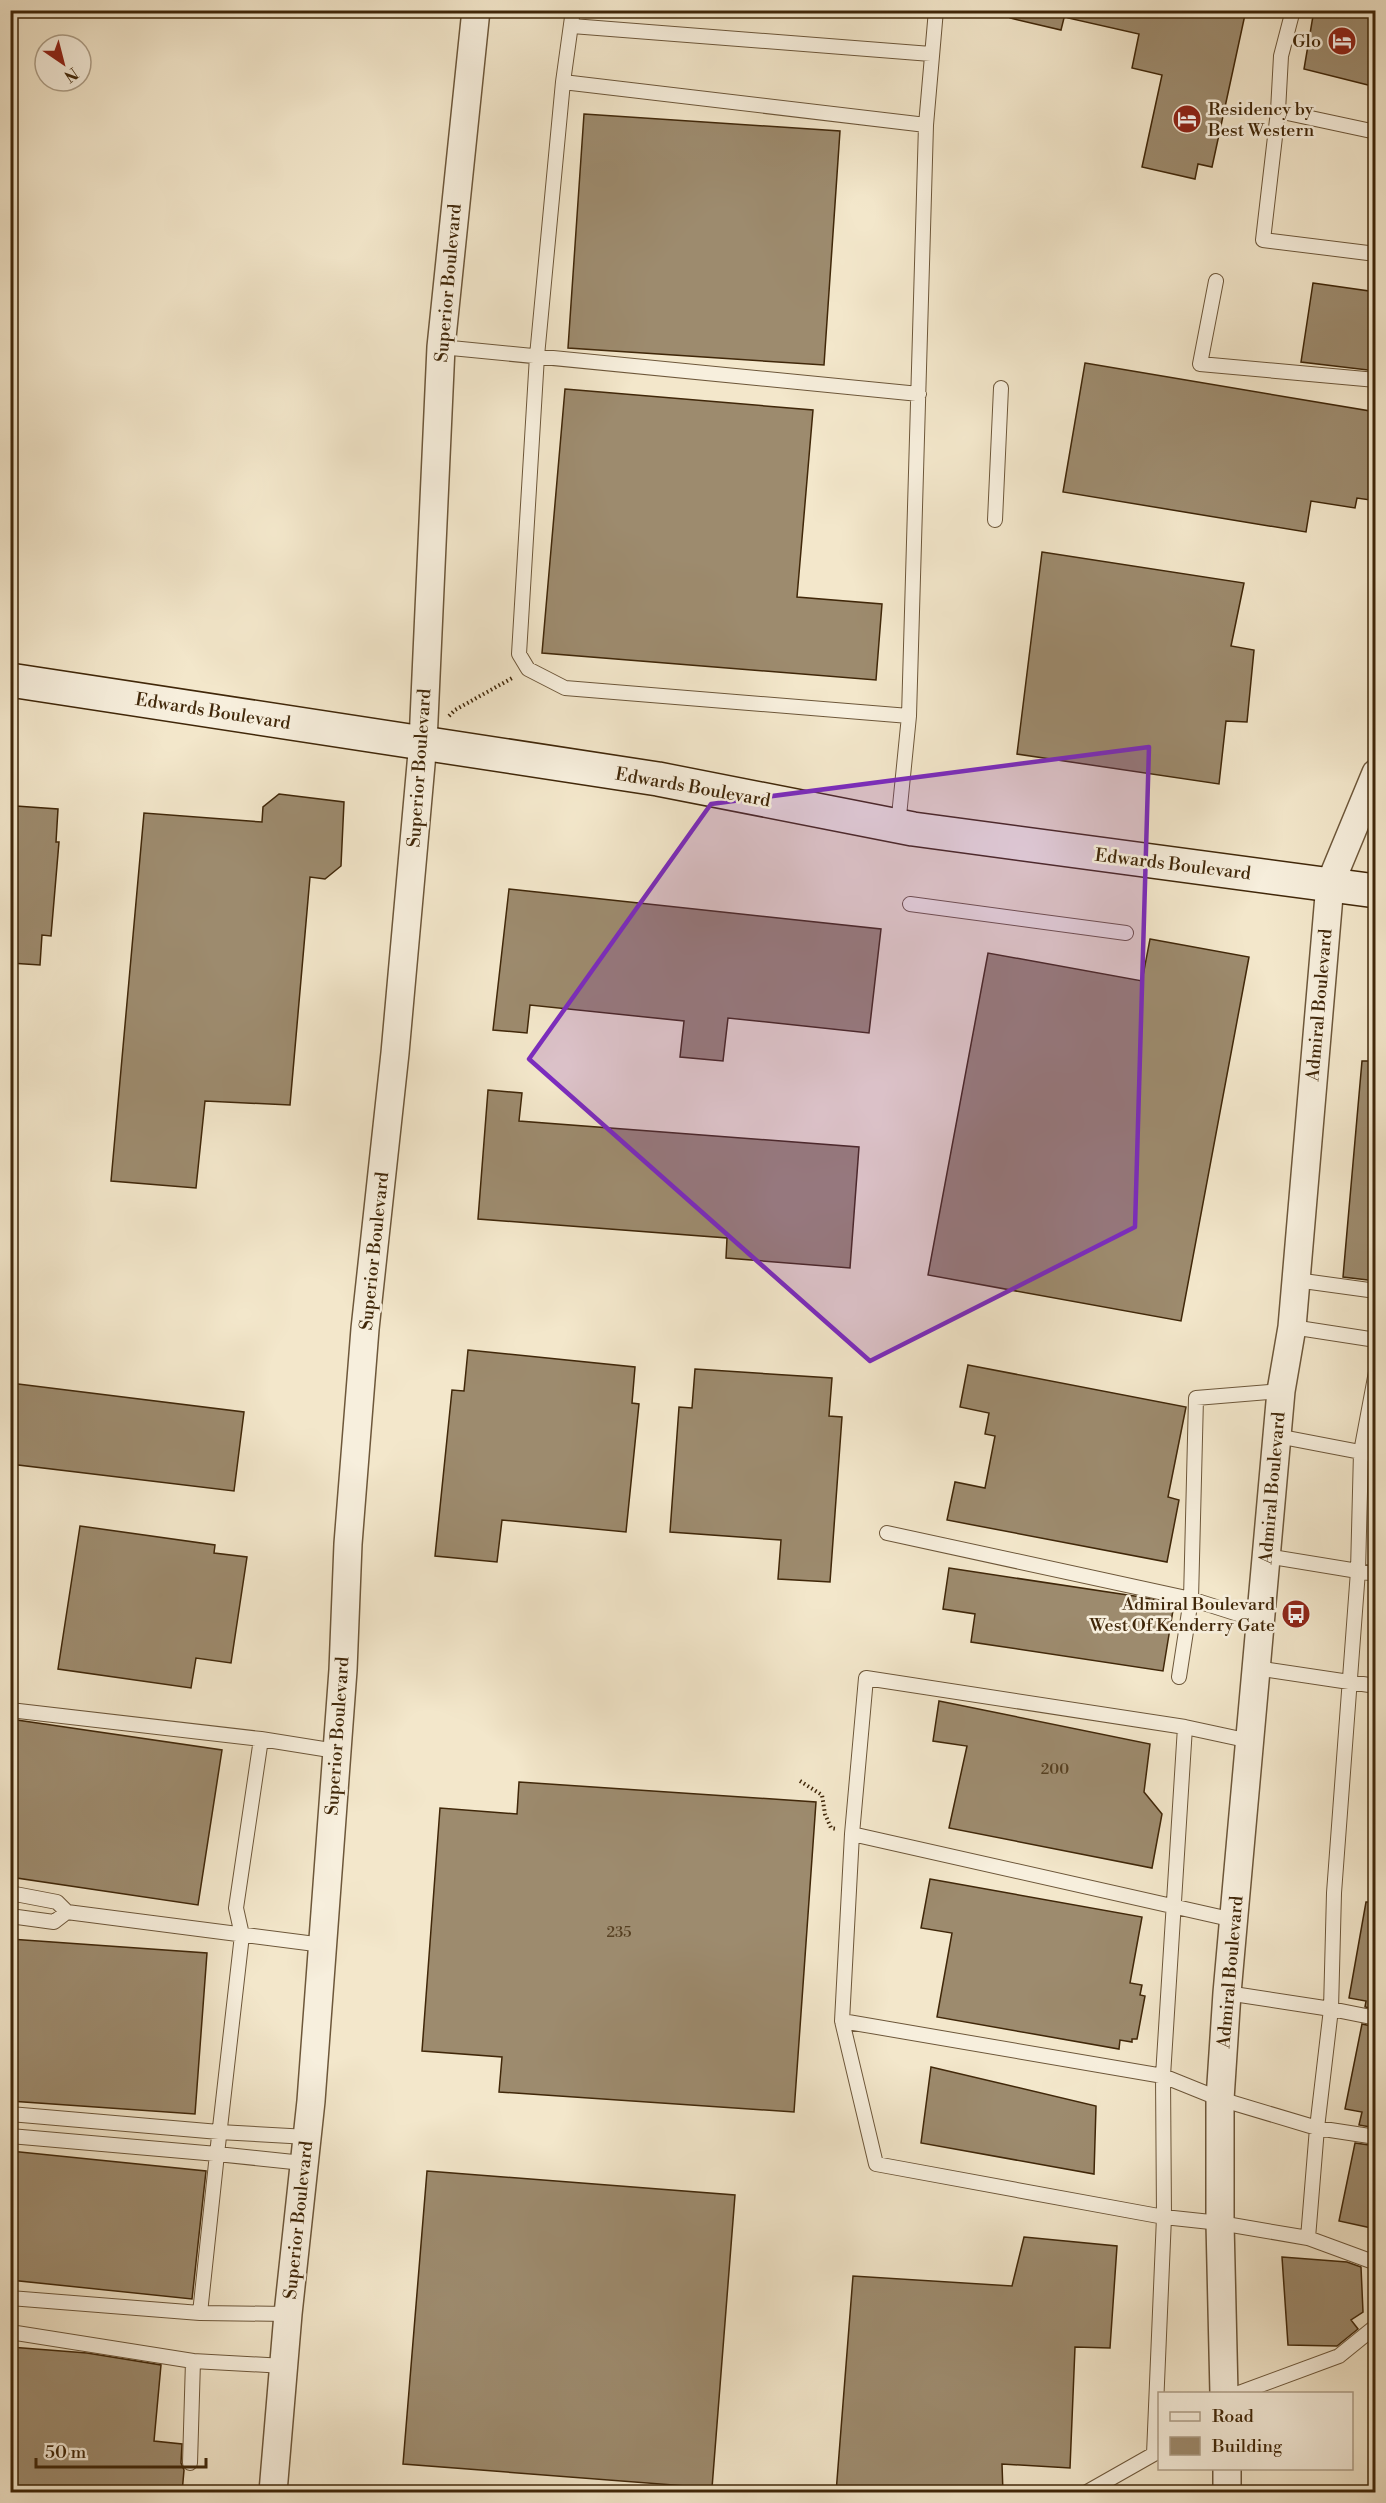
<svg xmlns="http://www.w3.org/2000/svg" width="1386" height="2503" viewBox="0 0 1386 2503" font-family="'Libre Bodoni',serif">
  <style>
    .building { fill: #9d8b6e; stroke: #402709; stroke-width: 1.5 }
    .lines { fill: none; stroke-linecap: round; stroke-linejoin: round }
    .lane-casing { stroke: #6d573a; stroke-width: 16 }
    .street-casing { stroke: #6d573a; stroke-width: 30 }
    .secondary-casing { stroke: #402709; stroke-width: 36 }
    .path { stroke: #402709; stroke-width: 4; stroke-dasharray: 1.5 3; stroke-linecap: butt }
    .lane { stroke: #f7efdd; stroke-width: 14 }
    .street { stroke: #f7efdd; stroke-width: 27 }
    .secondary { stroke: #f7efdd; stroke-width: 33 }
    .marked { fill: #7b2cbf; fill-opacity: 0.2; stroke: #7b2cbf; stroke-width: 4.5; stroke-linejoin: round }
    .labels { text-anchor: middle; stroke-width: 5; stroke-linejoin: round; paint-order: stroke }
    .number-label { font-size: 15px; fill: #574022 }
    .poi-label { font-size: 18px; fill: #402709; stroke: #f7efdd; text-anchor: end }
    .street-label { font-size: 18px; fill: #402709; stroke: #f7efdd }
  </style>
  <rect width="100%" height="100%" fill="#f3e7cb"/>
  <filter id="stains"><feTurbulence type="fractalNoise" baseFrequency=".00333" numOctaves="4"/><feColorMatrix values="0 0 0 0 .2 0 0 0 0 .09 0 0 0 0 .02 0 0 0 .5 -.17"/></filter>
  <radialGradient id="worn" r=".72"><stop offset=".6" stop-color="#630" stop-opacity="0"/><stop offset="1" stop-color="#630" stop-opacity=".3"/></radialGradient>
  <path class="building" d="M1011 10H1066L1061 30 1010 18Z
    M1068 10H1246L1212 167 1198 164 1195 179 1142 167 1162 75 1132 68 1139 34 1068 18Z
    M1314 10H1356L1376 14V87L1304 69Z
    M584 114 840 131 824 365 568 348Z
    M1313 283 1376 292V371L1301 362Z
    M1085 363 1376 412V467L1370 500 1357 498 1355 508 1311 501 1306 532 1063 492Z
    M565 389 813 410 797 597 882 604 876 680 542 653Z
    M1042 552 1244 583 1231 646 1254 650 1247 722 1226 721 1219 784 1017 754Z
    M279 794 344 802 341 866 325 879 310 877 290 1105 205 1101 196 1188 111 1181 144 813 262 822 263 807Z
    M16 806 58 809 56 842H59L51 936 42 935 40 965 10 963V815H15Z
    M509 889 881 929 869 1033 728 1018 723 1061 680 1057 684 1021 530 1005 527 1033 493 1030Z
    M1150 939 1249 957 1181 1321 928 1275 988 953 1142 981Z
    M1362 1061H1376V1281L1343 1277Z
    M488 1090 522 1093 519 1121 859 1147 850 1268 726 1258 727 1238 478 1219Z
    M468 1350 635 1367 632 1403 639 1404 626 1532 502 1520 497 1562 435 1556 452 1390 464 1391Z
    M968 1365 1186 1407 1168 1497 1179 1500 1167 1562 947 1520 955 1482 985 1488 995 1436 985 1434 989 1413 960 1407Z
    M695 1369 832 1378 829 1416 842 1417 830 1582 778 1579 781 1540 670 1532 679 1407 692 1408Z
    M10 1383 244 1412 234 1491 10 1464Z
    M80 1526 215 1545 214 1553 247 1557 231 1663 196 1658 191 1688 58 1669Z
    M949 1568 1141 1597 1174 1604 1163 1671 971 1642 975 1614 943 1609Z
    M939 1701 1150 1744 1144 1792 1162 1814 1152 1868 949 1828 967 1746 933 1741Z
    M10 1719 222 1750 198 1905 10 1877Z
    M519 1782 816 1802 794 2112 499 2092 502 2057 422 2051 440 1808 517 1814Z
    M930 1879 1142 1917 1130 1983 1142 1985 1140 1995 1145 1996 1137 2039H1132V2042L1120 2040 1119 2049 937 2017 952 1933 921 1928Z
    M1366 1902H1376V2009L1365 2007 1366 2001 1349 1998Z
    M10 1939 207 1953 195 2114 10 2101Z
    M1362 2024 1376 2027V2128L1359 2125 1362 2112 1345 2109Z
    M931 2067 1096 2106 1094 2174 921 2143Z
    M1355 2143 1376 2146V2229L1339 2221Z
    M10 2151 206 2171 192 2299 10 2280Z
    M427 2171 735 2195 712 2488 403 2464Z
    M1024 2237 1117 2246 1110 2348 1075 2347 1070 2468 1002 2464 1003 2493H836L853 2276 1012 2286Z
    M1282 2257 1347 2262 1361 2267 1363 2312 1351 2320 1358 2329 1337 2346 1288 2345Z
    M10 2347 87 2353 161 2365 154 2441 182 2444 181 2463 184 2470 182 2493H10Z"/>
  <g class="lines">
    <g class="lane-casing">
      <path id="lane" d="M572 26 931 54
        M563 82 573 10
        M1278 111 1281 56 1293 10
        M1376 132 1278 111 1263 240 1376 254
        M1216 281 1200 364 1376 380
        M441 347 919 394
        M995 520 1001 388
        M909 716 565 688 528 669 519 654 537 356 563 82 926 125
        M898 826 909 716 926 125 936 10
        M910 904 1126 933
        M1296 1280 1376 1291
        M1292 1327 1376 1340
        M1277 1436 1376 1455
        M887 1533 1191 1599 1179 1677
        M1266 1556 1376 1574
        M1260 1621 1191 1599 1196 1398 1281 1391
        M1256 1668 1376 1686
        M10 1710 261 1739
        M852 1834 842 2021 876 2164 1164 2217 1220 2223 1308 2238 1317 2128 1331 2009 1334 1893 1358 1571 1361 1452 1376 1372
        M10 1893 57 1902 67 1912
        M10 1916 54 1922 67 1912 323 1945
        M1234 1920 852 1834 866 1678 1185 1727 1250 1741
        M1227 1993 1331 2009 1376 2018
        M842 2021 1163 2076 1220 2099 1317 2128 1376 2137
        M10 2114 219 2132 308 2137
        M10 2136 217 2154 242 1935 236 1908 261 1739 336 1751
        M1308 2238 1376 2263
        M10 2298 200 2313 288 2314
        M200 2313 217 2154 303 2163
        M10 2332 193 2361
        M1236 2394 1339 2356 1376 2326
        M190 2463 193 2361 285 2366
        M1087 2492 1154 2454 1164 2217 1163 2076 1185 1727"/>
    </g>
    <g class="street-casing">
      <path id="street" d="M1224 2394 1220 2223V2099L1227 1993 1281 1391 1292 1327 1330 884 1376 773
        M1227 2468V2492
        M273 2492 288 2314 311 2101 343 1670 348 1544 365 1329 395 1053 423 742 441 347 476 10"/>
    </g>
    <g class="secondary-casing">
      <path id="secondary" d="M10 680 658 779 913 829 1376 891"/>
    </g>
    <path class="path" d="M449 716 455 710 514 677
      M800 1781 822 1795 825 1814 831 1828 837 1829"/>
    <use href="#lane" class="lane"/>
    <use href="#street" class="street"/>
    <use href="#secondary" class="secondary"/>
  </g>
  <path class="marked" d="M1149 747 1135 1227 870 1361 529 1059 711 804Z"/>
  <defs>
    <g id="hotel-disc" transform="scale(1.5)"><circle r="9.5" fill="#8f2418" stroke="#f7efdd"/><path d="M-6-4.5h1.5V1H6V5H4.5V3h-9V5H-6ZM-4 0a1.8 1.8 0 1 1 3.6 0ZM.5 0V-2.5h3Q6-2.5 6 0Z" fill="#fff"/></g>
    <g id="bus-disc" transform="scale(1.5)"><circle r="9.5" fill="#8f2418" stroke="#f7efdd"/><path d="M-5-6H5V4H4V6H2V4H-2V6H-4V4H-5ZM-3.5-4V0h7V-4ZM-3.5 1.2v1.5H-2V1.2ZM2 1.2v1.5H3.5V1.2Z" fill="#fff"/></g>
  </defs>
  <g fill-rule="evenodd">
    <use href="#hotel-disc" x="1342" y="41"/>
    <use href="#hotel-disc" x="1187" y="119"/>
    <use href="#bus-disc" x="1296" y="1614"/>
  </g>
  <g class="labels">
    <g class="number-label">
      <text x="1055" y="1774">200</text>
      <text x="619" y="1937">235</text>
    </g>
    <g class="poi-label">
      <text x="1321" y="47">Glo</text>
      <text x="1208" y="115" text-anchor="start">Residency by<tspan x="1208" dy="21">Best Western</tspan></text>
      <text x="1275" y="1610">Admiral Boulevard<tspan x="1275" dy="21">West Of Kenderry Gate</tspan></text>
    </g>
    <g class="street-label">
      <text transform="translate(448 283) rotate(-85)" y="6">Superior Boulevard</text>
      <text transform="translate(213 711) rotate(9)" y="6">Edwards Boulevard</text>
      <text transform="translate(419 768) rotate(-86)" y="6">Superior Boulevard</text>
      <text transform="translate(693 787) rotate(10)" y="6">Edwards Boulevard</text>
      <text transform="translate(1173 864) rotate(7)" y="6">Edwards Boulevard</text>
      <text transform="translate(1319 1005) rotate(-85)" y="6">Admiral Boulevard</text>
      <text transform="translate(374 1251) rotate(-84)" y="6">Superior Boulevard</text>
      <text transform="translate(1272 1488) rotate(-85)" y="6">Admiral Boulevard</text>
      <text transform="translate(337 1736) rotate(-86)" y="6">Superior Boulevard</text>
      <text transform="translate(1230 1972) rotate(-85)" y="6">Admiral Boulevard</text>
      <text transform="translate(298 2220) rotate(-84)" y="6">Superior Boulevard</text>
    </g>
  </g>
  <rect width="1386" height="2503" fill="none" stroke="#f3e7cb" stroke-width="36"/>
  <rect x="12" y="12" width="1362" height="2479" fill="none" stroke="#402709" stroke-width="3"/>
  <rect x="18" y="18" width="1350" height="2467" fill="none" stroke="#402709" stroke-width="1.5"/>
  <rect x="1158" y="2392" width="195" height="78" fill="#f7efdd" stroke="#ae9f88" stroke-width="1.5"/>
  <rect x="1170" y="2412" width="30" height="9" fill="#f7efdd" stroke="#ae9f88" stroke-width="1.5"/>
  <text x="1212" y="2422" font-size="18" fill="#402709">Road</text>
  <rect x="1170" y="2437" width="30" height="18" fill="#9d8b6e" stroke="#ae9f88" stroke-width="1.5"/>
  <text x="1212" y="2452" font-size="18" fill="#402709">Building</text>
  <g transform="translate(63 63) rotate(145)"><circle r="28" fill="#f7efdd" stroke="#ae9f88" stroke-width="1.5"/>
  <path d="M0-4.5L10 22L0 15L-10 22Z" fill="#8f2418"/>
  <text y="-9" font-size="16" font-weight="bold" text-anchor="middle" fill="#402709">N</text>
  </g>
  <path d="M36 2458v9h170v-9" fill="none" stroke="#402709" stroke-width="3"/>
  <text x="45" y="2458" font-size="18" fill="#402709" stroke="#f7efdd" stroke-width="4.5" paint-order="stroke">50 m</text>
  <rect width="100%" height="100%" filter="url(#stains)"/>
  <rect width="100%" height="100%" fill="url(#worn)"/>
</svg>
